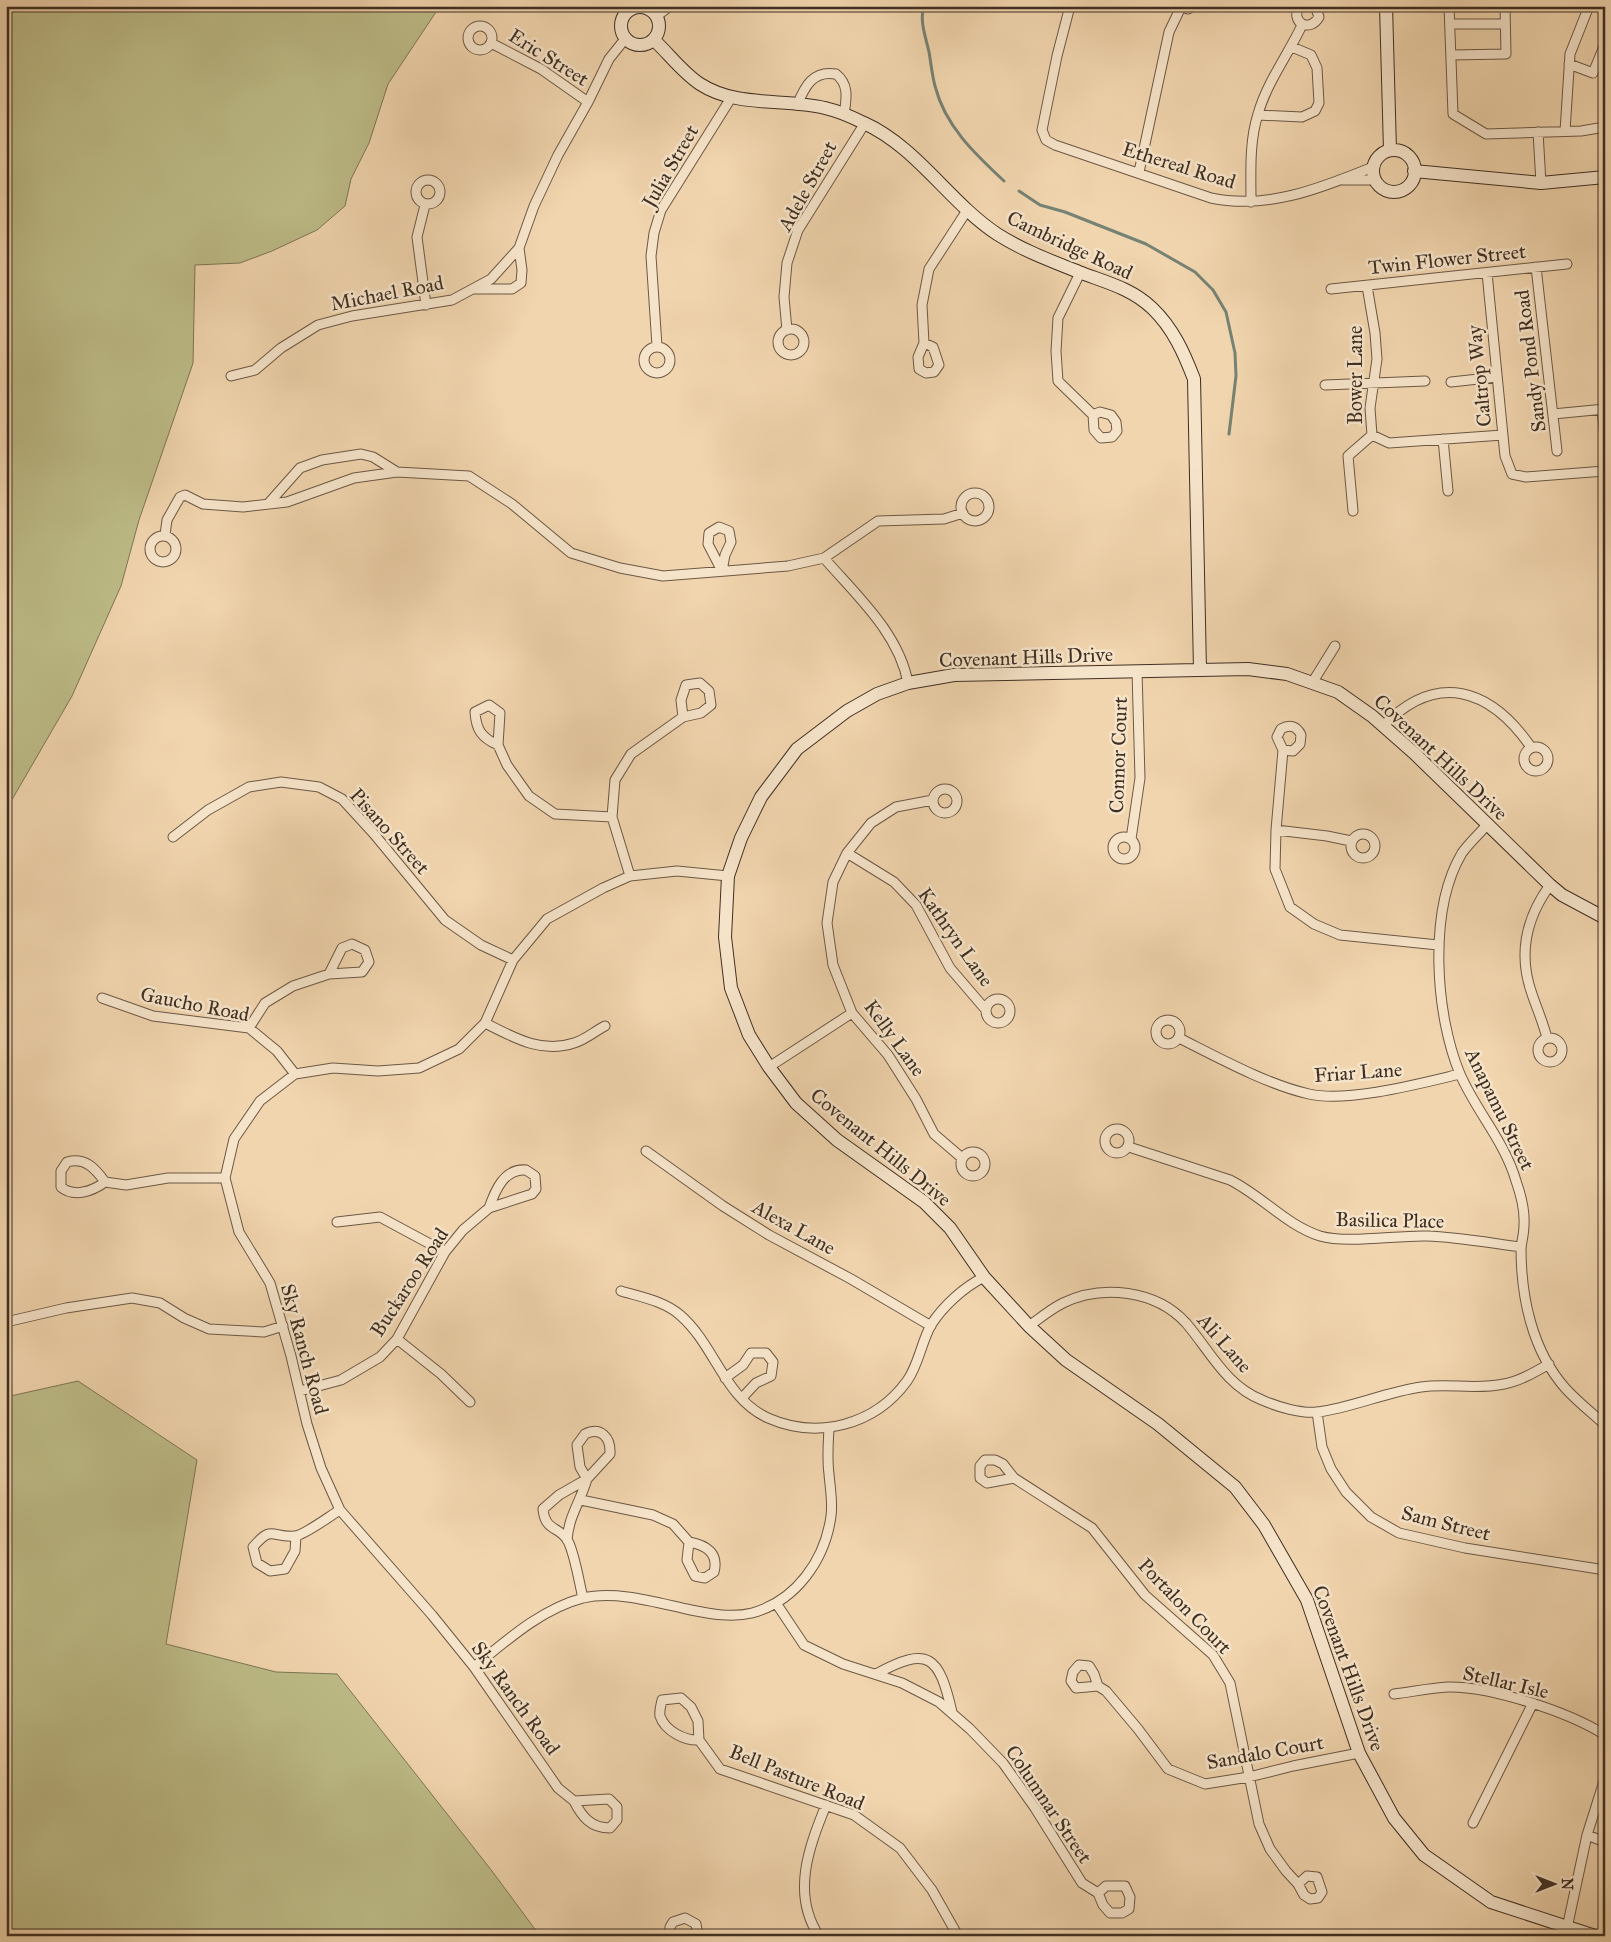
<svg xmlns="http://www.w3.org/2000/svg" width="1611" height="1942" viewBox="0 0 1611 1942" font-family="'IM FELL Great Primer',serif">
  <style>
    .green { fill: #bdbc88; stroke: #7e7655 }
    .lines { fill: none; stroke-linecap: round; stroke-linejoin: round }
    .stream { stroke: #768274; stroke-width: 3 }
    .street-casing { stroke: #6c5845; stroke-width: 11 }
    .secondary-casing { stroke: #3f2f22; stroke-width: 14 }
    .street { stroke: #f6e4ca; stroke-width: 9 }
    .secondary { stroke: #f6e4ca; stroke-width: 12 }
    .labels { text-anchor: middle; stroke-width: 5; stroke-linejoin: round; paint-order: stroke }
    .street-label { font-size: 20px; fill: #3f2f22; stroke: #f6e4ca }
  </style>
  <rect width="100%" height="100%" fill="#f1d5ae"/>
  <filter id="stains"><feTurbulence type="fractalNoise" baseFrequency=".004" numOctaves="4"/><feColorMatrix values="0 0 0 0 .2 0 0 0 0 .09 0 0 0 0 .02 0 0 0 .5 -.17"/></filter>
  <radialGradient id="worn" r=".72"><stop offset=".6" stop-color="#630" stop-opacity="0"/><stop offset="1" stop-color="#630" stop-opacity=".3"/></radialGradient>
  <path class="green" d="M6 6H440L388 84 369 143 351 179 345 206 317 230 272 251 240 263 195 265 193 363 139 520 121 586 72 696 6 810Z
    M78 1381 197 1460 166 1644 276 1672 337 1674 492 1871 540 1936H6V1397Z"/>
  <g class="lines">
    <path class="stream" d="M924 6C919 20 926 38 929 52 931 63 932 75 935 86 945 126 975 154 1004 181
      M1019 191 1040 205 1065 212 1146 244 1195 272 1213 290 1226 312 1235 353 1236 376 1229 434"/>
    <g class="street-casing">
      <path id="street" d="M1070 6 1057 56 1042 130 1046 140 1055 145 1211 198C1268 210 1321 188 1373 167
        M1180 6 1188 9 1193 6
        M1299 6C1290 23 1310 33 1319 17L1315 6
        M1449 6 1453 114 1486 134 1581 131 1605 127
        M1598 6 1605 10
        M657 16 670 6
        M1450 24H1505
        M468 38a12 12 0 1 1 24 0a12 12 0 1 1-24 0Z
        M491 43 541 69 588 102
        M1451 55 1506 54 1505 6
        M1569 64 1593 73 1605 44
        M797 105C805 86 813 70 836 74 850 85 846 100 844 115
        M1258 115 1302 117 1315 111 1319 103 1317 68 1311 55 1292 47
        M1565 131 1570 54 1589 6
        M1538 132 1541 183
        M1139 172 1169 32 1181 7
        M416 192a12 12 0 1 1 24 0a12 12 0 1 1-24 0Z
        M1343 180H1375
        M1251 202C1251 173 1249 142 1258 114 1267 82 1288 55 1302 25
        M425 205 417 237 426 305
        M1536 267 1557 451
        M1080 273 1058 318 1056 351 1058 381 1093 415 1094 430 1101 438 1112 437 1117 431 1116 422 1111 415 1100 412 1093 415
        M1487 273 1505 456 1512 474 1526 477 1605 471
        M1367 286 1375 333 1377 359 1370 408 1372 435 1389 443 1503 435
        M473 289H512L521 283 522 270 519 248
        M1331 289 1567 264
        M778 342a13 13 0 1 1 26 0a13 13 0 1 1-26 0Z
        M787 330 784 297 787 263 798 230 865 123
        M924 343 933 347 939 365 934 372 926 373 919 369 918 357 924 343 922 305 929 269 968 209
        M657 346 651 256 654 233 661 210 731 98
        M644 360a13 13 0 1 1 26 0a13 13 0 1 1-26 0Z
        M231 376 255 370 281 348 318 325 352 316 452 300 491 279 519 248 534 206 558 155 588 102 609 59 625 39
        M1451 382 1497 377
        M1325 385 1425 381
        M1602 409 1605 438
        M1553 414 1605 409
        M1443 439 1448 491
        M961 507a14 14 0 1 1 28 0a14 14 0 1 1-28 0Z
        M268 504 300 468 322 460 361 454 373 457 397 472
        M1353 511 1348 456 1372 435
        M719 527 729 531 731 542 725 555 722 571 708 544 709 533Z
        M165 535 167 520 180 497 185 495 203 504 243 507 287 502 354 478 397 472 469 476 512 504 571 553 620 568 663 576 788 566 824 558 878 521 944 519 963 513
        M150 549a13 13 0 1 1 26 0a13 13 0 1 1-26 0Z
        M824 558C856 595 899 633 908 683
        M1312 683 1335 646
        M1383 726C1437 671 1490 688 1531 747
        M498 745C482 738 476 730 475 712L489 705 500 713 498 745 507 765 529 796 555 814 612 817
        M1524 759a12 12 0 1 1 24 0a12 12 0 1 1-24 0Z
        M1283 750 1293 751 1300 744 1301 735C1297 726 1290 724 1281 729L1277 737 1283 750 1276 830 1275 869 1290 907 1314 924 1340 935 1438 945
        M933 801a12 12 0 1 1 24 0a12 12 0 1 1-24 0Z
        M933 800 896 807 871 823 847 853 833 882 827 923 833 965 852 1013 888 1055 916 1099 934 1134 962 1158
        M1487 825C1479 834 1469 843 1462 853 1428 910 1435 1014 1460 1074 1476 1111 1505 1142 1516 1181 1521 1195 1525 1210 1524 1225 1524 1233 1522 1240 1521 1248 1521 1297 1532 1351 1566 1389 1578 1402 1592 1413 1605 1425
        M1276 830 1327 836 1351 841
        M1351 846a12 12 0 1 1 24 0a12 12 0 1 1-24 0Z
        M1113 848a11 11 0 1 1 22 0a11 11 0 1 1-22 0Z
        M173 837 208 810 249 787 281 782 319 787 342 799 374 834 445 920 481 945 513 960
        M1131 839 1140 778 1137 671
        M847 853 894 882 916 905 950 968 986 1010
        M630 876 612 817 615 780 631 754 683 717 701 713 711 705 709 691 700 683 686 685 681 700 683 717
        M102 998 153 1016 249 1028 277 1051 295 1074
        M986 1011a12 12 0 1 1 24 0a12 12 0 1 1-24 0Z
        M1156 1032a12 12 0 1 1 24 0a12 12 0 1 1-24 0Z
        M485 1023C513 1037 541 1054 574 1043 585 1040 595 1031 605 1026
        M249 1028 265 1003 293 986 329 974 362 972 369 962 365 950 352 944 342 948 329 974
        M1538 1050a12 12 0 1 1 24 0a12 12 0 1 1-24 0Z
        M1179 1038C1217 1057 1268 1085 1309 1094 1347 1103 1422 1083 1460 1074
        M1547 1038C1543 1022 1537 1009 1532 994 1518 955 1526 918 1550 885
        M769 1067 852 1013
        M1105 1141a12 12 0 1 1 24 0a12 12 0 1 1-24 0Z
        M1129 1147 1230 1180C1262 1196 1286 1225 1320 1236 1347 1244 1397 1235 1427 1236 1458 1237 1490 1243 1521 1247
        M646 1151 723 1206 769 1235 851 1279 931 1326
        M961 1164a12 12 0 1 1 24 0a12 12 0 1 1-24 0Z
        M105 1182C93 1191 74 1198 61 1187V1171L67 1162C85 1157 95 1168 105 1182L126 1185 168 1178H225
        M337 1222 380 1217 445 1252
        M621 1291C641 1297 664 1301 680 1315 715 1345 724 1398 768 1418 818 1440 875 1425 907 1381 919 1364 921 1343 931 1325 943 1306 964 1287 984 1277
        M6 1322 66 1308 132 1298 160 1303 184 1318 209 1329 264 1332 283 1326
        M1029 1326C1040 1318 1051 1309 1063 1303 1102 1284 1156 1290 1186 1323 1210 1351 1226 1386 1262 1400 1278 1407 1301 1414 1318 1412 1351 1408 1386 1392 1421 1387 1448 1383 1476 1390 1504 1384 1520 1381 1535 1372 1549 1364
        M397 1339 441 1374 470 1402
        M725 1378 743 1365 751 1353H766L773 1362 771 1376 756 1383 742 1398
        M300 1391 341 1380 380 1357 397 1339 445 1252 463 1230 489 1208 532 1194 536 1189 535 1176 526 1170C504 1168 495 1191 489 1208
        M1317 1412 1322 1447 1331 1469 1346 1492 1371 1517 1399 1533 1465 1548 1605 1570
        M1014 1478 987 1483 980 1478V1466L985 1460H995L1003 1464 1014 1478 1092 1528 1145 1595 1213 1655 1230 1683 1259 1824 1270 1849 1286 1871 1298 1884 1304 1895 1310 1899 1318 1898 1322 1892 1317 1877 1307 1876 1298 1884
        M581 1500 653 1515 673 1524 689 1542 687 1560 695 1576 705 1578 714 1572C719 1553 706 1545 689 1542
        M296 1536 295 1551 285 1569 270 1571 257 1563 253 1547C273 1524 271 1538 295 1536 305 1535 331 1515 340 1510
        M567 1540C569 1515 580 1503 587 1479L580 1467 577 1445 585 1434C601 1426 611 1438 610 1454L587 1479 559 1495 543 1509C545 1532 560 1526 568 1541 575 1555 579 1582 583 1598
        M776 1603 804 1645 843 1664 902 1683 939 1702 970 1729 1003 1763 1035 1808 1082 1883 1098 1893 1103 1905 1110 1913H1122L1129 1909 1130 1897 1125 1886H1106L1098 1893
        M474 1667C506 1641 541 1609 583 1598 617 1590 658 1603 691 1610 711 1614 732 1618 752 1613 796 1601 825 1560 831 1516 833 1503 830 1487 829 1474 827 1459 828 1444 829 1429
        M876 1674C929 1645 939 1656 952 1712
        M1098 1686 1076 1688 1071 1681 1073 1672 1079 1665 1089 1666 1094 1674 1098 1686 1106 1691 1138 1729 1168 1769 1205 1784 1249 1777 1293 1766 1359 1753
        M1394 1694C1411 1692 1430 1688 1448 1687 1490 1686 1569 1712 1605 1735
        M699 1740C685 1741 665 1731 660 1716 659 1711 661 1705 662 1700L681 1698 691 1707 698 1721 699 1740 720 1769 854 1815 900 1848 932 1890 958 1936
        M609 1799 617 1807V1820L610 1828C591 1828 582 1817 574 1801Z
        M574 1801 558 1788 474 1667 432 1615 340 1510 321 1468 307 1424 291 1356 270 1283 239 1232 225 1178 234 1139 260 1101 295 1074 333 1068 378 1071 419 1068 459 1049 485 1023 513 960 547 919 603 888 630 876 677 871 728 876
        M1473 1823 1533 1703
        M1587 1835 1605 1842
        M1567 1928 1587 1835 1605 1778
        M670 1936V1927L673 1922 685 1918 696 1924 698 1936
        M819 1936C791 1894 809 1847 826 1805"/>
    </g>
    <g class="secondary-casing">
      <path id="secondary" d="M1386 6 1390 150
        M621 26a19 19 0 1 1 38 0a19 19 0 1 1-38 0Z
        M654 40C669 54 683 73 700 84 737 108 784 98 825 108 838 111 852 117 864 123 917 147 949 202 997 234 1022 250 1051 261 1079 272 1105 282 1131 288 1152 308 1173 328 1184 353 1194 379L1200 670
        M1373 171a21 21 0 1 1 42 0a21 21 0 1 1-42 0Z
        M1414 171 1541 183 1605 177
        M1595 1936 1491 1902 1424 1855 1394 1818 1359 1753 1307 1600 1264 1525 1235 1487 1158 1424 1066 1360 1029 1326 984 1277 950 1228 924 1202 837 1140 796 1103 769 1067 749 1035 731 988 725 937 728 876 741 838 761 797 797 749 847 711 877 694 908 683 954 675 1248 669 1287 674 1338 692 1372 716 1414 753 1550 885 1562 895 1605 918"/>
    </g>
    <use href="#street" class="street"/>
    <use href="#secondary" class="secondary"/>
  </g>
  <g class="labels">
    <g class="street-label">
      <text transform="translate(549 57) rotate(32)" y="7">Eric Street</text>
      <text transform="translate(1179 165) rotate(17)" y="7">Ethereal Road</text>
      <text transform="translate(670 166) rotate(-60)" y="7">Julia Street</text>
      <text transform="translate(807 186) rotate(-61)" y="7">Adele Street</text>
      <text transform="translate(1070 245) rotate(25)" y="7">Cambridge Road</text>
      <text transform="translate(1447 259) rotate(-6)" y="7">Twin Flower Street</text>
      <text transform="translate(387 293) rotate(-11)" y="7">Michael Road</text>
      <text transform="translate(1530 361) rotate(-97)" y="7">Sandy Pond Road</text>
      <text transform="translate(1355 375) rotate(-90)" y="7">Bower Lane</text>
      <text transform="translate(1479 376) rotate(-96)" y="7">Caltrop Way</text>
      <text transform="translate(1026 657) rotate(-2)" y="7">Covenant Hills Drive</text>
      <text transform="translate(1118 755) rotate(-88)" y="7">Connor Court</text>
      <text transform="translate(1441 757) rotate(43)" y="7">Covenant Hills Drive</text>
      <text transform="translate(390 831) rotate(48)" y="7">Pisano Street</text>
      <text transform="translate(956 937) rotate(55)" y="7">Kathryn Lane</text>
      <text transform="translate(195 1004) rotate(11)" y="7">Gaucho Road</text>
      <text transform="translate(895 1038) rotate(54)" y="7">Kelly Lane</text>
      <text transform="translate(1358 1072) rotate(-4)" y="7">Friar Lane</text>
      <text transform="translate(1500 1109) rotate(64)" y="7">Anapamu Street</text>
      <text transform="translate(881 1147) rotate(39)" y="7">Covenant Hills Drive</text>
      <text transform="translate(1390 1220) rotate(1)" y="7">Basilica Place</text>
      <text transform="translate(794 1227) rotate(29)" y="7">Alexa Lane</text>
      <text transform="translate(409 1282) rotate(-57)" y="7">Buckaroo Road</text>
      <text transform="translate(1225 1343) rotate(49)" y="7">Ali Lane</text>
      <text transform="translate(305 1349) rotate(75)" y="7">Sky Ranch Road</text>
      <text transform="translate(1446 1523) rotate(14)" y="7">Sam Street</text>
      <text transform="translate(1185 1606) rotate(46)" y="7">Portalon Court</text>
      <text transform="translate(1349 1668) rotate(70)" y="7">Covenant Hills Drive</text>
      <text transform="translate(1506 1682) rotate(13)" y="7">Stellar Isle</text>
      <text transform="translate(516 1698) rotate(54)" y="7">Sky Ranch Road</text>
      <text transform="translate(1265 1752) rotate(-10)" y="7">Sandalo Court</text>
      <text transform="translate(797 1777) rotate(22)" y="7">Bell Pasture Road</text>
      <text transform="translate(1049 1804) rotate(56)" y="7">Columnar Street</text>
    </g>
  </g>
  <rect width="1611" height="1942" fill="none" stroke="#f1d5ae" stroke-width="25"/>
  <rect x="8" y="8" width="1596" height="1927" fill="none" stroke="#3f2f22" stroke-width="2.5"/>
  <rect x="12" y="12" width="1586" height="1917" fill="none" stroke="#3f2f22"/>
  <g transform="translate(1554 1884) rotate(90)" stroke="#f6e4ca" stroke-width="4" paint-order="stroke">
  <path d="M0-4L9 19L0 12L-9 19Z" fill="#3f2f22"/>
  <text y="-8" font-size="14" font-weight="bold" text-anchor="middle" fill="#3f2f22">N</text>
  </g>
  <rect width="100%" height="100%" filter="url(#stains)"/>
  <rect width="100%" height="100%" fill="url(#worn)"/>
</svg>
